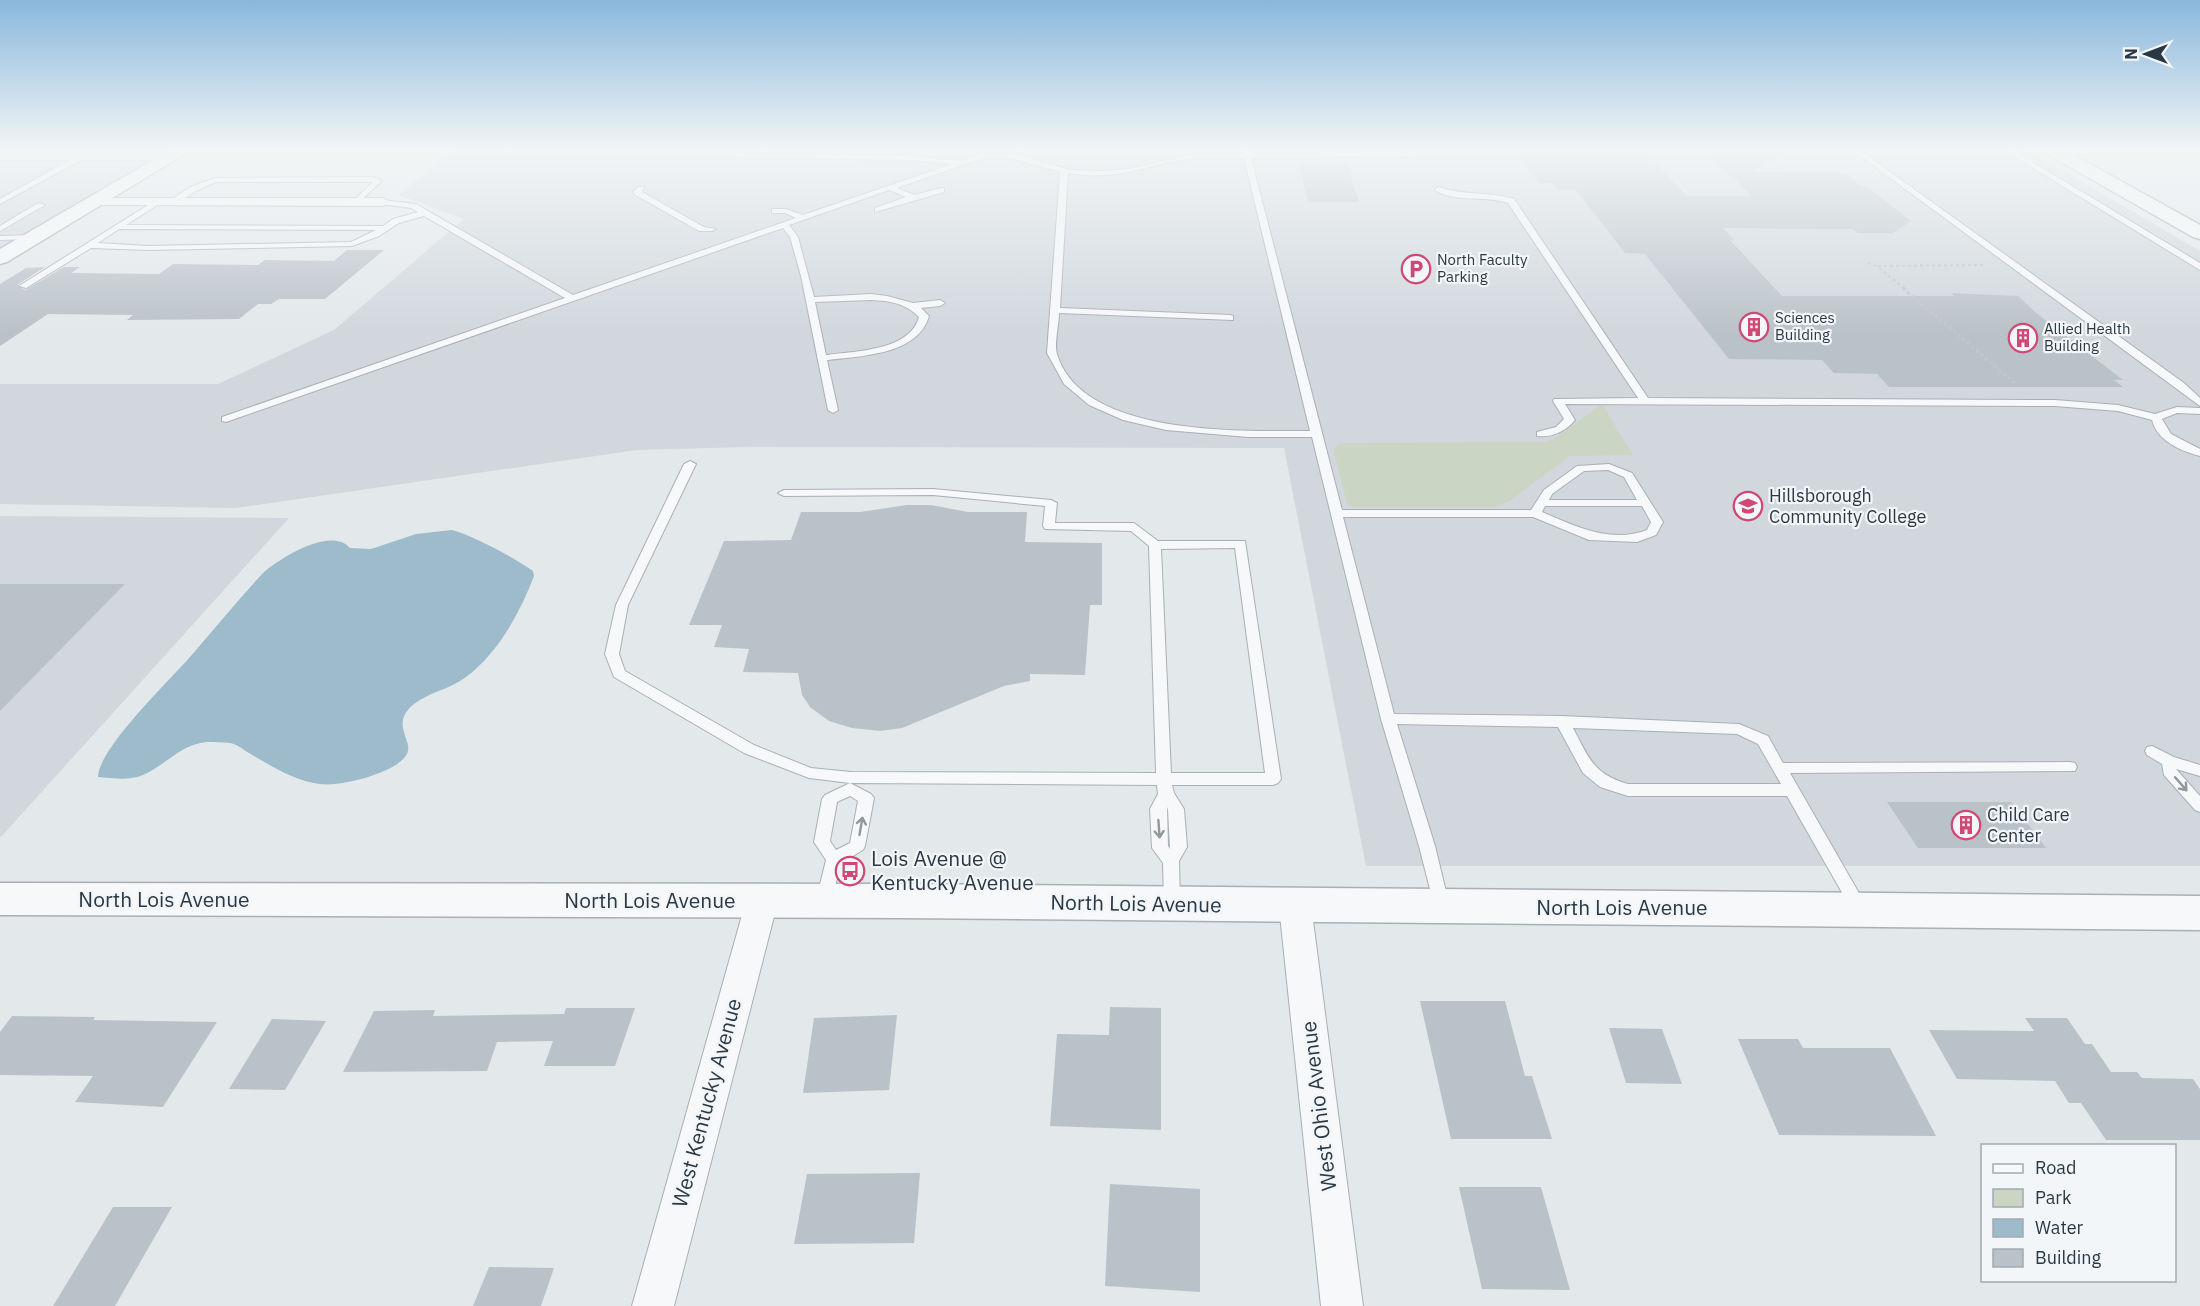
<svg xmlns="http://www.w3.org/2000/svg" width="2200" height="1306" viewBox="0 0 2200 1306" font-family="'IBM Plex Sans',sans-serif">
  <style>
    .built { fill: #d1d7dd }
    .green { fill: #cbd5c4 }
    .water { fill: #9ebbcb }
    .building { fill: #bac2c9 }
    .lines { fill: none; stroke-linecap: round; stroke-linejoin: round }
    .service-casing { stroke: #a8b0b6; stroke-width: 2 }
    .minor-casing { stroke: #a8b0b6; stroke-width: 2 }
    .tertiary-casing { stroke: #a8b0b6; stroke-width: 3 }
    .path-far1 { stroke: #c1c6ca; stroke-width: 2; stroke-dasharray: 3 3; stroke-linecap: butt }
    .path { stroke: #c1c6ca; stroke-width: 3; stroke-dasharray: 3 3; stroke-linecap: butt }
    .service { fill: #f6f8f9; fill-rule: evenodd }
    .minor { fill: #f6f8f9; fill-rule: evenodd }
    .tertiary { fill: #f6f8f9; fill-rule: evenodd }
    .oneway { stroke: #90989e }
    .labels { text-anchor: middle; stroke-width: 4.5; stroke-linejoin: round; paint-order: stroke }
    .far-poi-label { font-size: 15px; fill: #2a3844; stroke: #f3f6f8; text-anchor: start }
    .poi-label { font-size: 18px; fill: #2a3844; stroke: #f3f6f8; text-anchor: start }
    .near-poi-label { font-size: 21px; fill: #2a3844; stroke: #f3f6f8; text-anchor: start }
    .near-street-label { font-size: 21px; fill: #2a3844; stroke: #f3f6f8 }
  </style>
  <rect width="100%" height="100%" fill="#e3e8eb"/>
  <path class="built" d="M0 149H175L168 153H0Z
    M455 149H2026L2200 251V866H1366L1284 448 748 447 637 450 236 508 0 504V384H218L334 330 464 219 399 195Z
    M0 158 159 159 0 251Z
    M0 516 289 518 0 838Z"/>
  <path class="green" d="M1602 404 1633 455 1570 456 1508 502 1497 507H1353L1347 504 1334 452V448L1341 443 1544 442 1554 439Z"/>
  <path class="water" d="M452 530C474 536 515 558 533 571L534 576C520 613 498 653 466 677 451 689 429 692 414 704 389 724 414 740 407 754 397 773 340 787 320 784 295 781 275 768 254 756 246 752 238 744 230 743 223 742 214 742 207 742 181 744 166 765 143 775 129 781 113 778 98 777 98 749 169 681 190 657 214 629 238 600 263 573 280 558 331 526 350 548L371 549 416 534Z"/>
  <path class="building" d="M1514 149H1642L1687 196H1752L1702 149H1790L1750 172 1845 173 1860 185H1865L1911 221 1893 233H1858L1853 229 1723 228 1734 240H1730L1782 296H1954L1951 293 2018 296 2035 312 2123 380H2114L2123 387H1889L1877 374 1834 373 1822 360 1729 359 1645 254 1625 253 1576 190H1558L1553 183H1539Z
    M1299 165H1347L1359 202H1308Z
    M347 250H384L325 299H279L271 304H258L239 319 127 320 133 315 48 314 0 346V284L26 268 45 267 17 285 25 290 64 267H80L71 273 159 274 173 264 258 265 265 260 334 261Z
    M907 505H931L968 512H1027L1025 542 1102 543V605H1090L1085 675 1030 674V681L1004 686 902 728 880 731 852 728 829 721 810 707 802 695 798 673 743 672 749 649 714 647 722 625H689L724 541 791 540 801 512H860Z
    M0 584H125L0 711Z
    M1887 802H2011L2046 848H1918Z
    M1420 1001H1505L1525 1076H1532L1552 1139H1451Z
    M1110 1007 1161 1008V1130L1050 1126 1057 1034 1109 1035Z
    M566 1008H635L615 1066H544L553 1041 497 1042 487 1071 343 1072 374 1011 435 1010 433 1016 564 1014Z
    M897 1015 889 1090 803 1093 814 1018Z
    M12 1016 95 1017 93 1020 217 1022 163 1107 75 1102 93 1076 0 1075V1032Z
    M2025 1018H2067L2085 1044H2092L2111 1072H2137L2142 1078 2193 1079 2200 1089V1140H2106L2081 1103H2069L2055 1081 1957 1079 1929 1030 2034 1031Z
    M272 1019 326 1021 285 1090 229 1089Z
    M1609 1028 1662 1029 1682 1084 1626 1083Z
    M1738 1039H1798L1803 1048H1890L1936 1136 1779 1135Z
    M920 1173 914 1243 794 1244 807 1174Z
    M1110 1184 1200 1189V1292L1105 1286Z
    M1459 1187H1541L1570 1290 1482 1289Z
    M113 1207H172L115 1306H53Z
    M489 1267 554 1268 541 1306H473Z"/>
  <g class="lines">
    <g class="service-casing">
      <path id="service" d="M1242 149H1248L1250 153 1419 152 1423 154 1419 156 1251 158 1342 510H1531L1544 490 1577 466 1609 464 1632 473 1663 522 1656 535 1637 542 1589 540 1533 517H1343L1394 714 1562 716 1739 724 1768 736 1783 763 2070 762 2075 763 2077 767 2075 771 1790 773 1867 907 1865 912 1859 914 1853 912 1787 796H1628L1600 787 1583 773 1558 727 1397 724 1435 846 1449 904 1447 909 1441 911 1435 909 1419 846 1381 719 1312 437H1248L1166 430 1123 420 1089 405 1064 384 1047 353 1060 172 1010 158 985 157 897 188 914 195 941 188H944V192L875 212V208L906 197 889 190 789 225 798 237 814 297 871 294 887 296 913 303 940 300 945 303 940 306 921 308 929 316C918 355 861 356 827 360L838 410 833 413 828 410 801 276 790 237 783 228 226 422 222 421V417L565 298 424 216 399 223 379 236 352 246 148 250 91 248 26 288 19 286 156 200 160 202 159 204 126 225 383 226 393 219 418 212 411 208 380 204V200H383L416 204 573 295 796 218 785 213H772V209H786L803 215 952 164 913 160 736 157 735 155 739 153 913 156 961 161 984 153 997 152 1022 156 1071 170 1103 171 1129 169 1194 154 1243 153ZM1194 158H1244L1310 431C1242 431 1082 437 1057 354 1054 343 1059 325 1059 313L1233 320V316L1230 315 1060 308 1068 173C1115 182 1149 164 1194 158ZM119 229 376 230 351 242 148 246 98 243ZM871 300C890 301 905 303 919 317 910 351 855 351 826 355L815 302ZM1608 470 1624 477 1637 500H1549L1552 494 1584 471ZM1545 506H1642L1651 522 1647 530C1611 544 1575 526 1542 512ZM1573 728 1737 734 1758 744 1781 784H1628C1593 774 1589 758 1573 728Z
        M1851 149H1858L2184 383 2200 398V406Z
        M2002 149H2011L2200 263V270Z
        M2072 150H2200V154H2069L2068 152Z
        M81 154 88 156 0 204V199Z
        M373 177 382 181 357 204H354V200L373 182H216L196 191 175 204 168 202 190 187 215 178Z
        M638 187H644L642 192 704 227 716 229 712 231H699L634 194 633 192Z
        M1439 187C1464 196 1488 191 1514 199L1648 398 2055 400 2118 405 2155 414 2177 407 2200 408V414L2177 413 2162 419 2171 434 2200 449V456C2181 451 2157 441 2152 420L2118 411 2055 406 1565 404 1575 420C1566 431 1552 438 1537 436V432L1556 427 1564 419 1553 401 1554 399 1638 398 1508 203C1485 195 1459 203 1436 191L1435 189Z
        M38 203 45 205 0 231V226Z
        M37 235 38 237 34 239 0 240V236Z
        M690 461 696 464 628 605 619 654 625 671 754 745 811 768 851 772 1156 773 1149 546 1131 531 1045 529 1043 526 1045 506 933 495 784 496 778 493 784 490 933 489 1051 500 1057 503 1055 523H1134L1158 541H1245L1281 779 1278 783 1273 785H1172L1174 793 1184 809 1187 847 1179 861 1180 904 1178 909 1172 911 1166 909 1164 904 1163 863 1152 848 1150 809 1158 794 1157 785 850 783 871 794 874 798 865 846 863 850 841 863 830 906 824 908 818 906 816 901 826 860 814 842 822 799 825 795 850 783 809 778 744 753 614 677 605 654 616 605 684 464ZM1235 548 1265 773H1171L1161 549ZM850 796 858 801 850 843 836 850 830 841 837 802ZM1167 807 1168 810 1170 849 1168 846Z
        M2152 746 2174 757 2200 765V776L2176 769 2200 796V812L2195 810 2164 775 2162 764 2147 755 2145 751 2147 747Z"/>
    </g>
    <g class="minor-casing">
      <path id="minor" d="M0 152H172L179 156 172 160H0Z
        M95 198H383L390 202 383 206 90 205 88 202Z
        M762 888 773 892 778 901 674 1306H632L746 901 751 892Z
        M1295 892 1306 896 1311 905 1363 1306H1321L1279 905 1284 896Z"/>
    </g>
    <g class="tertiary-casing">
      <path id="tertiary" d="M172 149H193L7 262 0 264V249Z
        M2042 149H2063L2200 225V239L2193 237 2045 153Z
        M0 883 900 884 2200 896V930L900 918 0 915Z"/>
    </g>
    <path class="path-far1" d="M1868 263 1877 266 1905 289
      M1878 266 1985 265"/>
    <path class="path" d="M1903 288 2017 385"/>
    <use href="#service" class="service"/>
    <use href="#minor" class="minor"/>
    <use href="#tertiary" class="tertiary"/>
  </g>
  <defs><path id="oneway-shaft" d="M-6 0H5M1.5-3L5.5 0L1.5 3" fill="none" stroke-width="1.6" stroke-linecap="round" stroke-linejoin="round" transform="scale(1.5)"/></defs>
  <g class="oneway">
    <use href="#oneway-shaft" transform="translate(2181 784) rotate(49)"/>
    <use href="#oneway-shaft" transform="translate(861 826) rotate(-80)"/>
    <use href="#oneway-shaft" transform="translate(1159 829) rotate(86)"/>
  </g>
  <linearGradient id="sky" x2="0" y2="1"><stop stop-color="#8ab7dc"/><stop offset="0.45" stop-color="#f2f5f6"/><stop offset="1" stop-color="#f2f5f6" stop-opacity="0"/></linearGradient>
  <rect width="2200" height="332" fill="url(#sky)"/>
  <defs>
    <g id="parking-ring" transform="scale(1.5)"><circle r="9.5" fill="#f3f6f8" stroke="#d04873" stroke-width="1.5"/><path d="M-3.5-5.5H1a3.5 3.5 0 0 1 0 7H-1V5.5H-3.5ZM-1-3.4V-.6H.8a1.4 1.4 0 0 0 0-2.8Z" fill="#d04873"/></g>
    <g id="building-ring" transform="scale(1.5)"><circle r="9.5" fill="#f3f6f8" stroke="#d04873" stroke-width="1.5"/><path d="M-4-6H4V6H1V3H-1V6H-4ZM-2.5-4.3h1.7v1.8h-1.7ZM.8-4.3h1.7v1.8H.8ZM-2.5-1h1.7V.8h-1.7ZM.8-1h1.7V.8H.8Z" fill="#d04873"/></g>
    <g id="university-ring" transform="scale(1.5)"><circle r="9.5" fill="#f3f6f8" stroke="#d04873" stroke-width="1.5"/><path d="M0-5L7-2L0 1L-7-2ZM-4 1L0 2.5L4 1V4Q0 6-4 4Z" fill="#d04873"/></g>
    <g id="bus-ring" transform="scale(1.5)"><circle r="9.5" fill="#f3f6f8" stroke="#d04873" stroke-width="1.5"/><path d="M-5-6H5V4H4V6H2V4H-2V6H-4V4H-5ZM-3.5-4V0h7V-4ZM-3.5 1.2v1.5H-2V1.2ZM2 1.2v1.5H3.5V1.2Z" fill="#d04873"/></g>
  </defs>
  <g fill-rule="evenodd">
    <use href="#parking-ring" x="1416" y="269"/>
    <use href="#building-ring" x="1754" y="327"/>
    <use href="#building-ring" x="2023" y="338"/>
    <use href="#university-ring" x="1748" y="506"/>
    <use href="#building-ring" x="1966" y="825"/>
    <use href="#bus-ring" x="850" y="871"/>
  </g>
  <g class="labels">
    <g class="far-poi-label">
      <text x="1437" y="265">North Faculty<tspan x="1437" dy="17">Parking</tspan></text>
      <text x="1775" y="323">Sciences<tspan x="1775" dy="17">Building</tspan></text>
      <text x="2044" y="334">Allied Health<tspan x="2044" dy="17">Building</tspan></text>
    </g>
    <g class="poi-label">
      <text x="1769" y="502">Hillsborough<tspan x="1769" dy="21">Community College</tspan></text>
      <text x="1987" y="821">Child Care<tspan x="1987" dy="21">Center</tspan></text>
    </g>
    <g class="near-poi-label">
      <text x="871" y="866">Lois Avenue @<tspan x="871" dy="24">Kentucky Avenue</tspan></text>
    </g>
    <g class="near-street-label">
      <text x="164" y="907">North Lois Avenue</text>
      <text x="650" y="908">North Lois Avenue</text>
      <text transform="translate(1136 904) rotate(1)" y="7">North Lois Avenue</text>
      <text x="1622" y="915">North Lois Avenue</text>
      <text transform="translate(707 1103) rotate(-75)" y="7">West Kentucky Avenue</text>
      <text transform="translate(1319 1106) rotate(-97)" y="7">West Ohio Avenue</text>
    </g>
  </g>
  <rect x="1981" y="1144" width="195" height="138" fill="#f3f6f8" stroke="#a3aab0" stroke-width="1.5"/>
  <rect x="1993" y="1164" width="30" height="9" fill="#f6f8f9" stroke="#a3aab0" stroke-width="1.5"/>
  <text x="2035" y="1174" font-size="18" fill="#2a3844">Road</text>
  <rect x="1993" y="1189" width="30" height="18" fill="#cbd5c4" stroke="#a3aab0" stroke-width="1.5"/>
  <text x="2035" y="1204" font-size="18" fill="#2a3844">Park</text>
  <rect x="1993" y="1219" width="30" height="18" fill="#9ebbcb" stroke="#a3aab0" stroke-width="1.5"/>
  <text x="2035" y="1234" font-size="18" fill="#2a3844">Water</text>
  <rect x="1993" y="1249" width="30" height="18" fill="#bac2c9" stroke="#a3aab0" stroke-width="1.5"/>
  <text x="2035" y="1264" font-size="18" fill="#2a3844">Building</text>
  <g transform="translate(2146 54) rotate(270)" stroke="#f3f6f8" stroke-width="4.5" paint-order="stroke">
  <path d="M0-4.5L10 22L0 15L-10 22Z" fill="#2a3844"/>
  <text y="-9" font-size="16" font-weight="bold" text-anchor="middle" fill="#2a3844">N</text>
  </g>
</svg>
